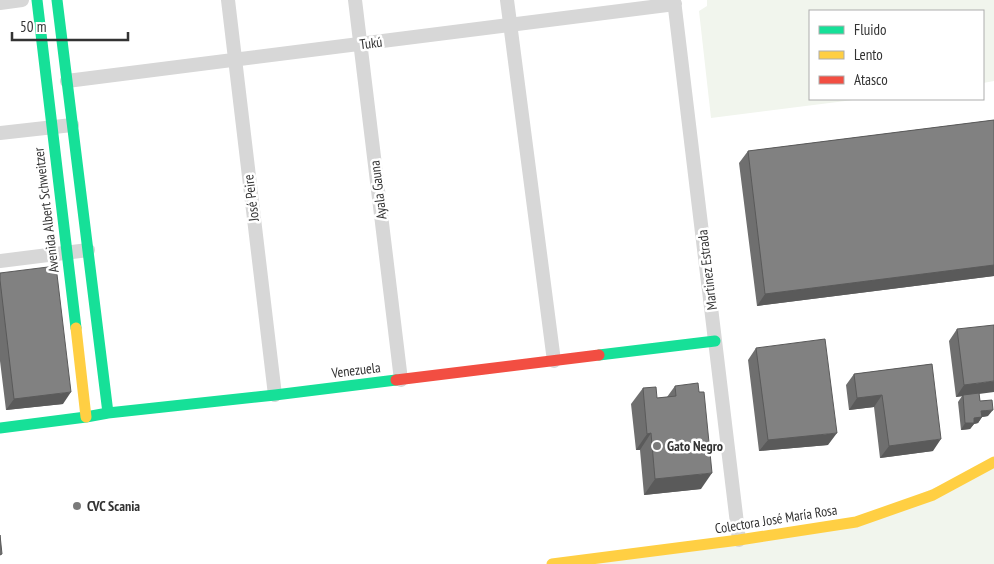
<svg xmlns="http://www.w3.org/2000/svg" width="994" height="564" viewBox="0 0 994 564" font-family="'PT Sans Narrow',sans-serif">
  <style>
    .green { fill: #f1f5ed }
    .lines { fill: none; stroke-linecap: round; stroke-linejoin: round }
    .street { stroke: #d7d7d7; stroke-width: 14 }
    .fast { stroke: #16e098; stroke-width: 11 }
    .slow { stroke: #ffcf43; stroke-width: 11 }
    .jam { stroke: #f24e42; stroke-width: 11 }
    .wall { fill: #6f6f6f }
    .shaded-wall { fill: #5a5a5a }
    .building { fill: #818181; stroke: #5a5a5a }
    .poi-dot { fill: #7a7a7a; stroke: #fff; stroke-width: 2 }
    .labels { text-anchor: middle; stroke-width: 5; stroke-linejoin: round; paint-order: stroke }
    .street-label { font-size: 14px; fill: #333; stroke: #fff }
    .poi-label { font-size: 14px; font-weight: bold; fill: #333; stroke: #fff; text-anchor: start }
  </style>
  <rect width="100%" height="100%" fill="#fff"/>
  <path class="green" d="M707 0H994V81L983 83V11H810V99H861L711 118 699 11 707 6Z
    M994 462V564H552L856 522Z"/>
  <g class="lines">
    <path class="street" d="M228 0 275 395
      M355 0 401 380
      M507 0 554 361
      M674 0 739 540
      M0 3 22 0
      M67 81 675 4
      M0 133 72 125
      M0 261 88 250"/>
    <path class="fast" d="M37 0 76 328
      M57 0 108 413
      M599 355 715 341
      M0 428 86 417 108 413 275 395 396 380"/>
    <path class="slow" d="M76 328 86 417
      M552 564 739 540 856 522 933 495 994 462"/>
    <path class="jam" d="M396 380 599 355"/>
  </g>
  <path class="wall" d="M994 120V276L757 306 739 163 748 151Z
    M0 273 63 404 6 410 0 361Z
    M957 329 979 394 980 401 988 416 982 417 978 423 974 424 970 429 961 430 958 402 962 396 956 397 949 341Z
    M756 348 828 445 759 451 748 360Z
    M932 364 933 451 880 458 874 407 849 410 846 385 854 374Z
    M675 386 701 489 644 495 640 450H636L631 404 643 388 657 398 667 397Z"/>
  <path class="shaded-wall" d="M994 265V276L757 306 765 294Z
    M994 381V392L956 397 964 385Z
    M71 392 63 404 6 410 14 399Z
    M882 395 874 407 849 410 857 398Z
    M993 410 988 416 982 417 978 423 974 424 970 429 961 430 965 423 974 418 981 411Z
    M651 433 640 450H636L647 434Z
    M837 433 828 445 759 451 768 440Z
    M941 439 933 451 880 458 889 446Z
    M712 473 701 489 644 495 655 479Z"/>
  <path class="building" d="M994 120V265L765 294 748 151Z
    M56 266 71 392 14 399 0 280V273Z
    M994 325V381L964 385 957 329Z
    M825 339 837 433 768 440 756 348Z
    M932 364 941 439 889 446 882 395 857 398 854 374Z
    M698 383 699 392H704L712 473 655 479 651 433 647 434 643 388 656 387 657 398 676 396 675 386Z
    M979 393 980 401 992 400 993 410 981 411 982 417 974 418V423H965L963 395Z
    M0 535 2 554 0 555Z"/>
  <g class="poi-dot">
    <circle cx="657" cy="446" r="5"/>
    <circle cx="77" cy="506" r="5"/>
  </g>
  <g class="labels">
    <g class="street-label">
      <text transform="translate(371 43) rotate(-7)" y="5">Tukú</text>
      <text transform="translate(378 190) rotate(-97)" y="5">Ayala Gauna</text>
      <text transform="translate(251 198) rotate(-97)" y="5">José Peire</text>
      <text transform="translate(46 210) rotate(-97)" y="5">Avenida Albert Schweitzer</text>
      <text transform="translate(707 270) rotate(-97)" y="5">Martinez Estrada</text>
      <text transform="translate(356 370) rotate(-7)" y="5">Venezuela</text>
      <text transform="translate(776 519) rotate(-9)" y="5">Colectora José María Rosa</text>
    </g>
    <g class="poi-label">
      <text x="667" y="451">Gato Negro</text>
      <text x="87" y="511">CVC Scania</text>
    </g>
  </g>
  <rect x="809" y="10" width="175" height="90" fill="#ffffff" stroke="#adadad"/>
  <rect x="819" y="26" width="25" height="8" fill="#16e098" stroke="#adadad"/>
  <text x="854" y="35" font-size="15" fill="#333333">Fluido</text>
  <rect x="819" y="51" width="25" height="8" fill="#ffcf43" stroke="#adadad"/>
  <text x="854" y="60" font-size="15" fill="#333333">Lento</text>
  <rect x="819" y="76" width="25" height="8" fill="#f24e42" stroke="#adadad"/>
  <text x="854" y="85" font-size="15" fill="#333333">Atasco</text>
  <path d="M12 32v8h116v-8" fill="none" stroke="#333333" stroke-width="2.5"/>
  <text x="20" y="32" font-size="15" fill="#333333" stroke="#ffffff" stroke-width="4" paint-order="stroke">50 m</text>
</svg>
